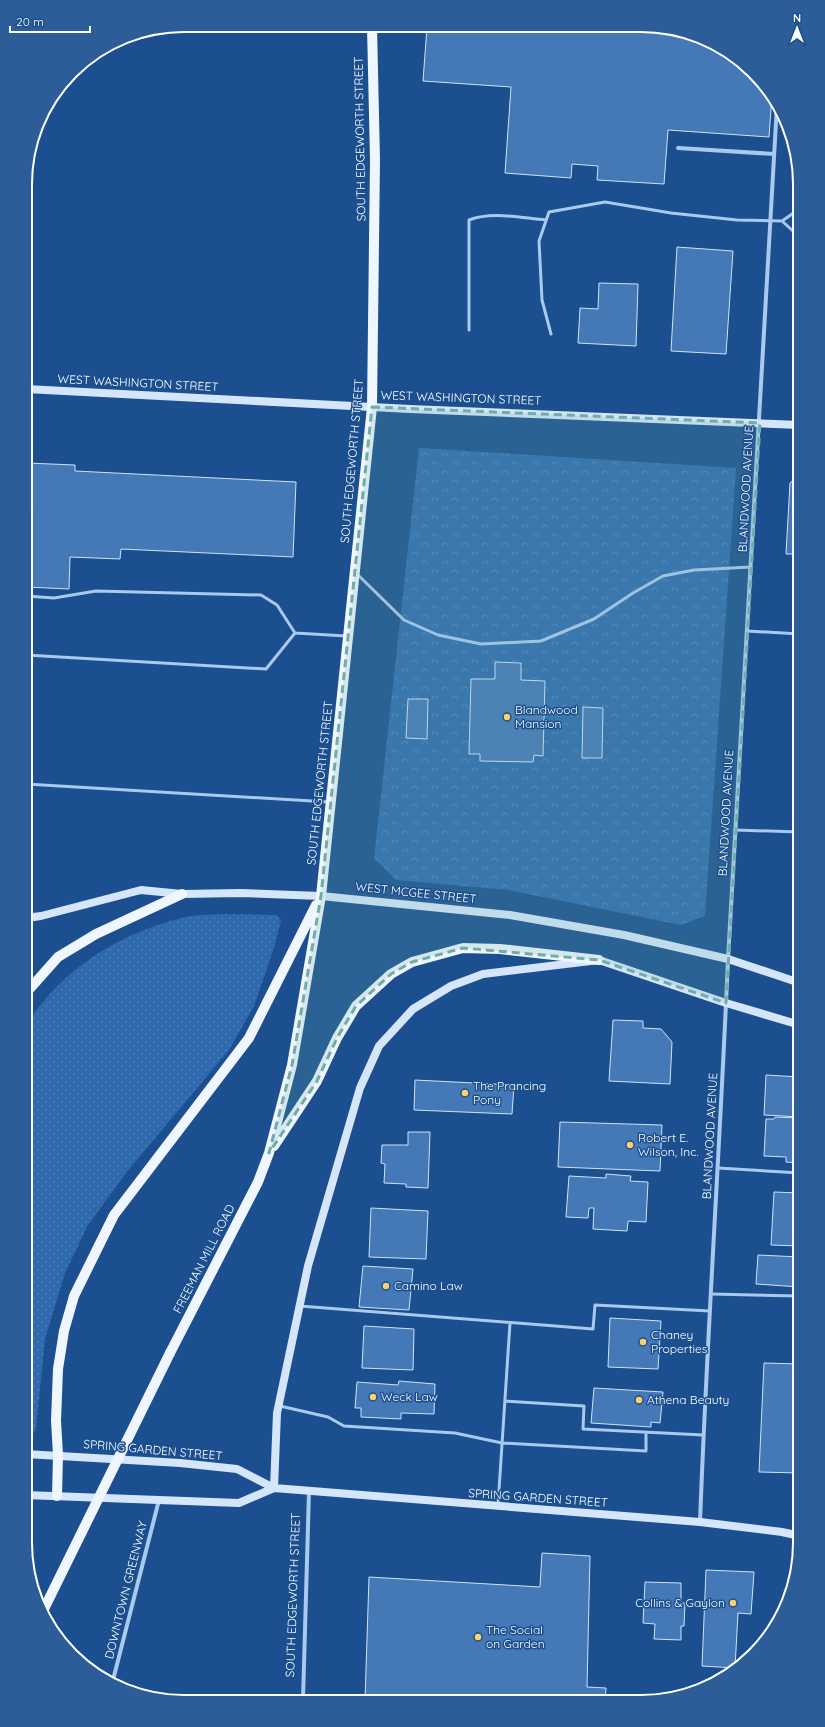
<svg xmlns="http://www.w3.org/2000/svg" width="825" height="1727" viewBox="0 0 825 1727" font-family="Quicksand,sans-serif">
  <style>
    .grass { fill: url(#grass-dots) }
    .forest { fill: url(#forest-crowns) }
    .building { fill: #4478b7; stroke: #cfe3fa }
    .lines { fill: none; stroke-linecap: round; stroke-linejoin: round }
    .lane { stroke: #a9c9ee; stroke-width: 3 }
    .street { stroke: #a9c9ee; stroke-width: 4 }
    .secondary { stroke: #d6e6fa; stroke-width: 8 }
    .primary { stroke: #f0f6ff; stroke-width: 10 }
    .primary-bridge { stroke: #f0f6ff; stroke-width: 10 }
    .marked { fill: #6fada8; fill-opacity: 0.2; stroke: #6fada8; stroke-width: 3; stroke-dasharray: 8 5; stroke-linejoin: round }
    .poi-dot { fill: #ffd166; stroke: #1b4f8f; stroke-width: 1.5 }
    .labels { text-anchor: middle; stroke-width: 3; stroke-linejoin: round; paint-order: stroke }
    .street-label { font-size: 12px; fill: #fff; stroke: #1b4f8f }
    .poi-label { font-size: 12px; fill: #fff; stroke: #1b4f8f; text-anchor: start }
    .rim { fill: none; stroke: #fff; stroke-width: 2 }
  </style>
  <defs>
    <pattern id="grass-dots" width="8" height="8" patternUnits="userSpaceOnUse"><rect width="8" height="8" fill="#2e69ad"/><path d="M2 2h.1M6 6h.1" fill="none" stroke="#4d80b9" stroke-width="1.8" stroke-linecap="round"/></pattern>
    <pattern id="forest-crowns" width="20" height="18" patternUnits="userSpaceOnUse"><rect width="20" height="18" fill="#2e69ad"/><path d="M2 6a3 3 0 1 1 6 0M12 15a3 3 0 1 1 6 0" fill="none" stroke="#4d80b9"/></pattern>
  </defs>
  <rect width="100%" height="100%" fill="#1b4f8f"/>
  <path class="grass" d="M225 914 277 915 281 921 273 951 254 1006 229 1050 126 1173 88 1225 65 1273 45 1339 36 1429 31 1437H25L26 1025C32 1014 40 1006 48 996 84 956 130 931 182 918 196 914 211 915 225 914Z"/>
  <path class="forest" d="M419 448 736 468 705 916 681 925 508 890 396 880 374 858Z"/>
  <path class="building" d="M427 27 672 28 711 41 746 65 772 95 769 137 668 130 664 184 597 180 598 166 572 164 571 178 505 173 511 87 423 81Z
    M677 247 733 251 726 354 671 351Z
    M599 283 638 284 636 346 578 343 580 308 598 309Z
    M26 463 75 465V471L296 482 293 557 121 549 120 559 70 557 69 589 26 587Z
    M800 474V554H786L790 483Z
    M495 662 521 663V680L545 681 543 756 534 755 533 762 480 761V754H469L471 679H495Z
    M408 699H428L427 739 406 738Z
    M583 707 603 708 602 758H582Z
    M795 734H800V783H794Z
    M613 1020 643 1021V1028L661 1029 672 1042 670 1084 609 1081Z
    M766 1075 800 1077V1117L764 1115Z
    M415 1080 514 1085 512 1114 414 1110Z
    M775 1117 800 1118V1163L786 1162V1157L764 1156 766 1119H774Z
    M560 1122 662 1125 660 1171 558 1167Z
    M408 1132H430L428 1188 406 1187V1184L384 1183 385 1164 381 1163 382 1145H408Z
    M606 1174 631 1176 630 1181 648 1182 646 1222 628 1221 627 1231 593 1229 594 1208H589L588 1218 566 1217 569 1176 606 1178Z
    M774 1192 800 1193V1246L771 1245Z
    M371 1208 428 1211 426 1259 369 1257Z
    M758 1255 800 1257V1287L756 1284Z
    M363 1266 413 1269 409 1310 359 1307Z
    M610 1318 661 1321 658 1369 608 1367Z
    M364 1326 414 1329 413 1370 362 1368Z
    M764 1363 800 1364V1473L759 1472Z
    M399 1381 435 1384 434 1414 401 1413V1419L361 1417V1408H355L357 1382 398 1385Z
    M594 1388 663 1392 660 1423 651 1422V1427L591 1423Z
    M542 1553 590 1556 587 1687 606 1688 605 1702 365 1700 369 1577 540 1587Z
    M706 1570 754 1572 751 1614 738 1613 735 1668 702 1666Z
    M645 1582 681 1583V1603H685L684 1626H681V1640L654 1639 655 1624 643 1623Z"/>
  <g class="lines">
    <path class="lane" d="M800 231H793L782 221 795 212H800
      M469 330V220C492 211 521 218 546 220
      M551 334 542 300 539 241 549 212 605 202 671 213 737 220 782 221
      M358 575 404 620 438 635 481 644 541 641 594 619 633 593 663 576 694 570 751 567
      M26 596 54 598 96 591 261 595 277 605 295 633
      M747 631 800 634
      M295 633 346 636
      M26 655 266 669 295 633
      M26 784 329 802
      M735 830 800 832
      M718 1168 800 1173
      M711 1294 800 1296
      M300 1306 593 1329 595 1305 710 1311
      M505 1401 584 1406 583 1429 703 1435
      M280 1406 328 1417 344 1426 455 1433 502 1443 646 1451V1432
      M498 1505 510 1323"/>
    <path class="street" d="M678 148 774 154
      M700 1522C707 1334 720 1147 728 959L777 105
      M112 1684 159 1500
      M303 1700 309 1491"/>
    <path class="secondary" d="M26 389 410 409 800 425
      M26 918 41 916 141 890 182 894 240 893 321 896 510 915 624 935 728 959 800 983
      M25 1454 180 1463 237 1469 274 1488 700 1522 782 1532 800 1536
      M274 1488 277 1413 308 1266 360 1088 379 1046 413 1009 451 986 483 974 599 960 726 1003 800 1025
      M25 1495 239 1503 274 1488"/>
    <path class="primary" d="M26 993 58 957 96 934 182 894
      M274 1146 317 1081 337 1038 356 1006 391 974 412 962 463 948 500 949 599 960
      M170 1353 258 1182 269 1153 292 1065 321 896 372 407 375 160 372 26
      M57 1496 58 1455 56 1421 58 1369 64 1331 74 1296 114 1215 249 1038 316 905"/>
    <path class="primary-bridge" d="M43 1611 170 1353"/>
  </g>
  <path class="marked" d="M372 407 760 423 726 1003 599 960 463 948 412 962 391 974 356 1006 337 1038 317 1081 269 1153 292 1065 321 896Z"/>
  <g class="poi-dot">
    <circle cx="507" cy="717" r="4"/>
    <circle cx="465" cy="1093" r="4"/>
    <circle cx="630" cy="1145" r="4"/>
    <circle cx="386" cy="1286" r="4"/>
    <circle cx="643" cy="1342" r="4"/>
    <circle cx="373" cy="1397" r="4"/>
    <circle cx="639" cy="1400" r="4"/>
    <circle cx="733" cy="1603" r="4"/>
    <circle cx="478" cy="1637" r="4"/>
  </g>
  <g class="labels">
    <g class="street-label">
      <text transform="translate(360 139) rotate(-91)" y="4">SOUTH EDGEWORTH STREET</text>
      <text transform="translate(138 383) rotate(3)" y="4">WEST WASHINGTON STREET</text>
      <text transform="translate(461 398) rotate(2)" y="4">WEST WASHINGTON STREET</text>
      <text transform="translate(352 461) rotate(-85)" y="4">SOUTH EDGEWORTH STREET</text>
      <text transform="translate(746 489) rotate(-87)" y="4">BLANDWOOD AVENUE</text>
      <text transform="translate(320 783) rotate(-84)" y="4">SOUTH EDGEWORTH STREET</text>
      <text transform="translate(726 813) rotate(-87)" y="4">BLANDWOOD AVENUE</text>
      <text transform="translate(416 893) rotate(6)" y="4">WEST MCGEE STREET</text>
      <text transform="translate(710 1136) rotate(-87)" y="4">BLANDWOOD AVENUE</text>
      <text transform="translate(204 1259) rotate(-63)" y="4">FREEMAN MILL ROAD</text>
      <text transform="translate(153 1450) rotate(5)" y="4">SPRING GARDEN STREET</text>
      <text transform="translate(538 1498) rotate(4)" y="4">SPRING GARDEN STREET</text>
      <text transform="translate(126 1590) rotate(-76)" y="4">DOWNTOWN GREENWAY</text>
      <text transform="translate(293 1595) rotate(-88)" y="4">SOUTH EDGEWORTH STREET</text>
    </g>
    <g class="poi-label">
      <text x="515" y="714">Blandwood<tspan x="515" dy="14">Mansion</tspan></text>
      <text x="473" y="1090">The Prancing<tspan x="473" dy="14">Pony</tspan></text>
      <text x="638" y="1142">Robert E.<tspan x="638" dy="14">Wilson, Inc.</tspan></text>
      <text x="394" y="1290">Camino Law</text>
      <text x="651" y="1339">Chaney<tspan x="651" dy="14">Properties</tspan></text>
      <text x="381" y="1401">Weck Law</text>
      <text x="647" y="1404">Athena Beauty</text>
      <text x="725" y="1607" text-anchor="end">Collins &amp; Gaylon</text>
      <text x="486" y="1634">The Social<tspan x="486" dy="14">on Garden</tspan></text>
    </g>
  </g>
  <path d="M0 0H825V1727H0ZM184 32H641A152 152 0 0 1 793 184V1543A152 152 0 0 1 641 1695H184A152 152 0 0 1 32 1543V184A152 152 0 0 1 184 32Z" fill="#2d5d98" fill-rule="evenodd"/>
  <path class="rim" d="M184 32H641A152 152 0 0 1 793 184V1543A152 152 0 0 1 641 1695H184A152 152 0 0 1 32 1543V184A152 152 0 0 1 184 32Z"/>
  <g transform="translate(797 28)" stroke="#1b4f8f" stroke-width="3" paint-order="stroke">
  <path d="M0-3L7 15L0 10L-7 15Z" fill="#ffffff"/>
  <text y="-6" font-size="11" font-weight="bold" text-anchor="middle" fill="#ffffff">N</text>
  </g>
  <path d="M10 26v6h80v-6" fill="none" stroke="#ffffff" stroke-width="2"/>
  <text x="16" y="26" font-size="12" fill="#ffffff" stroke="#1b4f8f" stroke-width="3" paint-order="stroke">20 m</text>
</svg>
